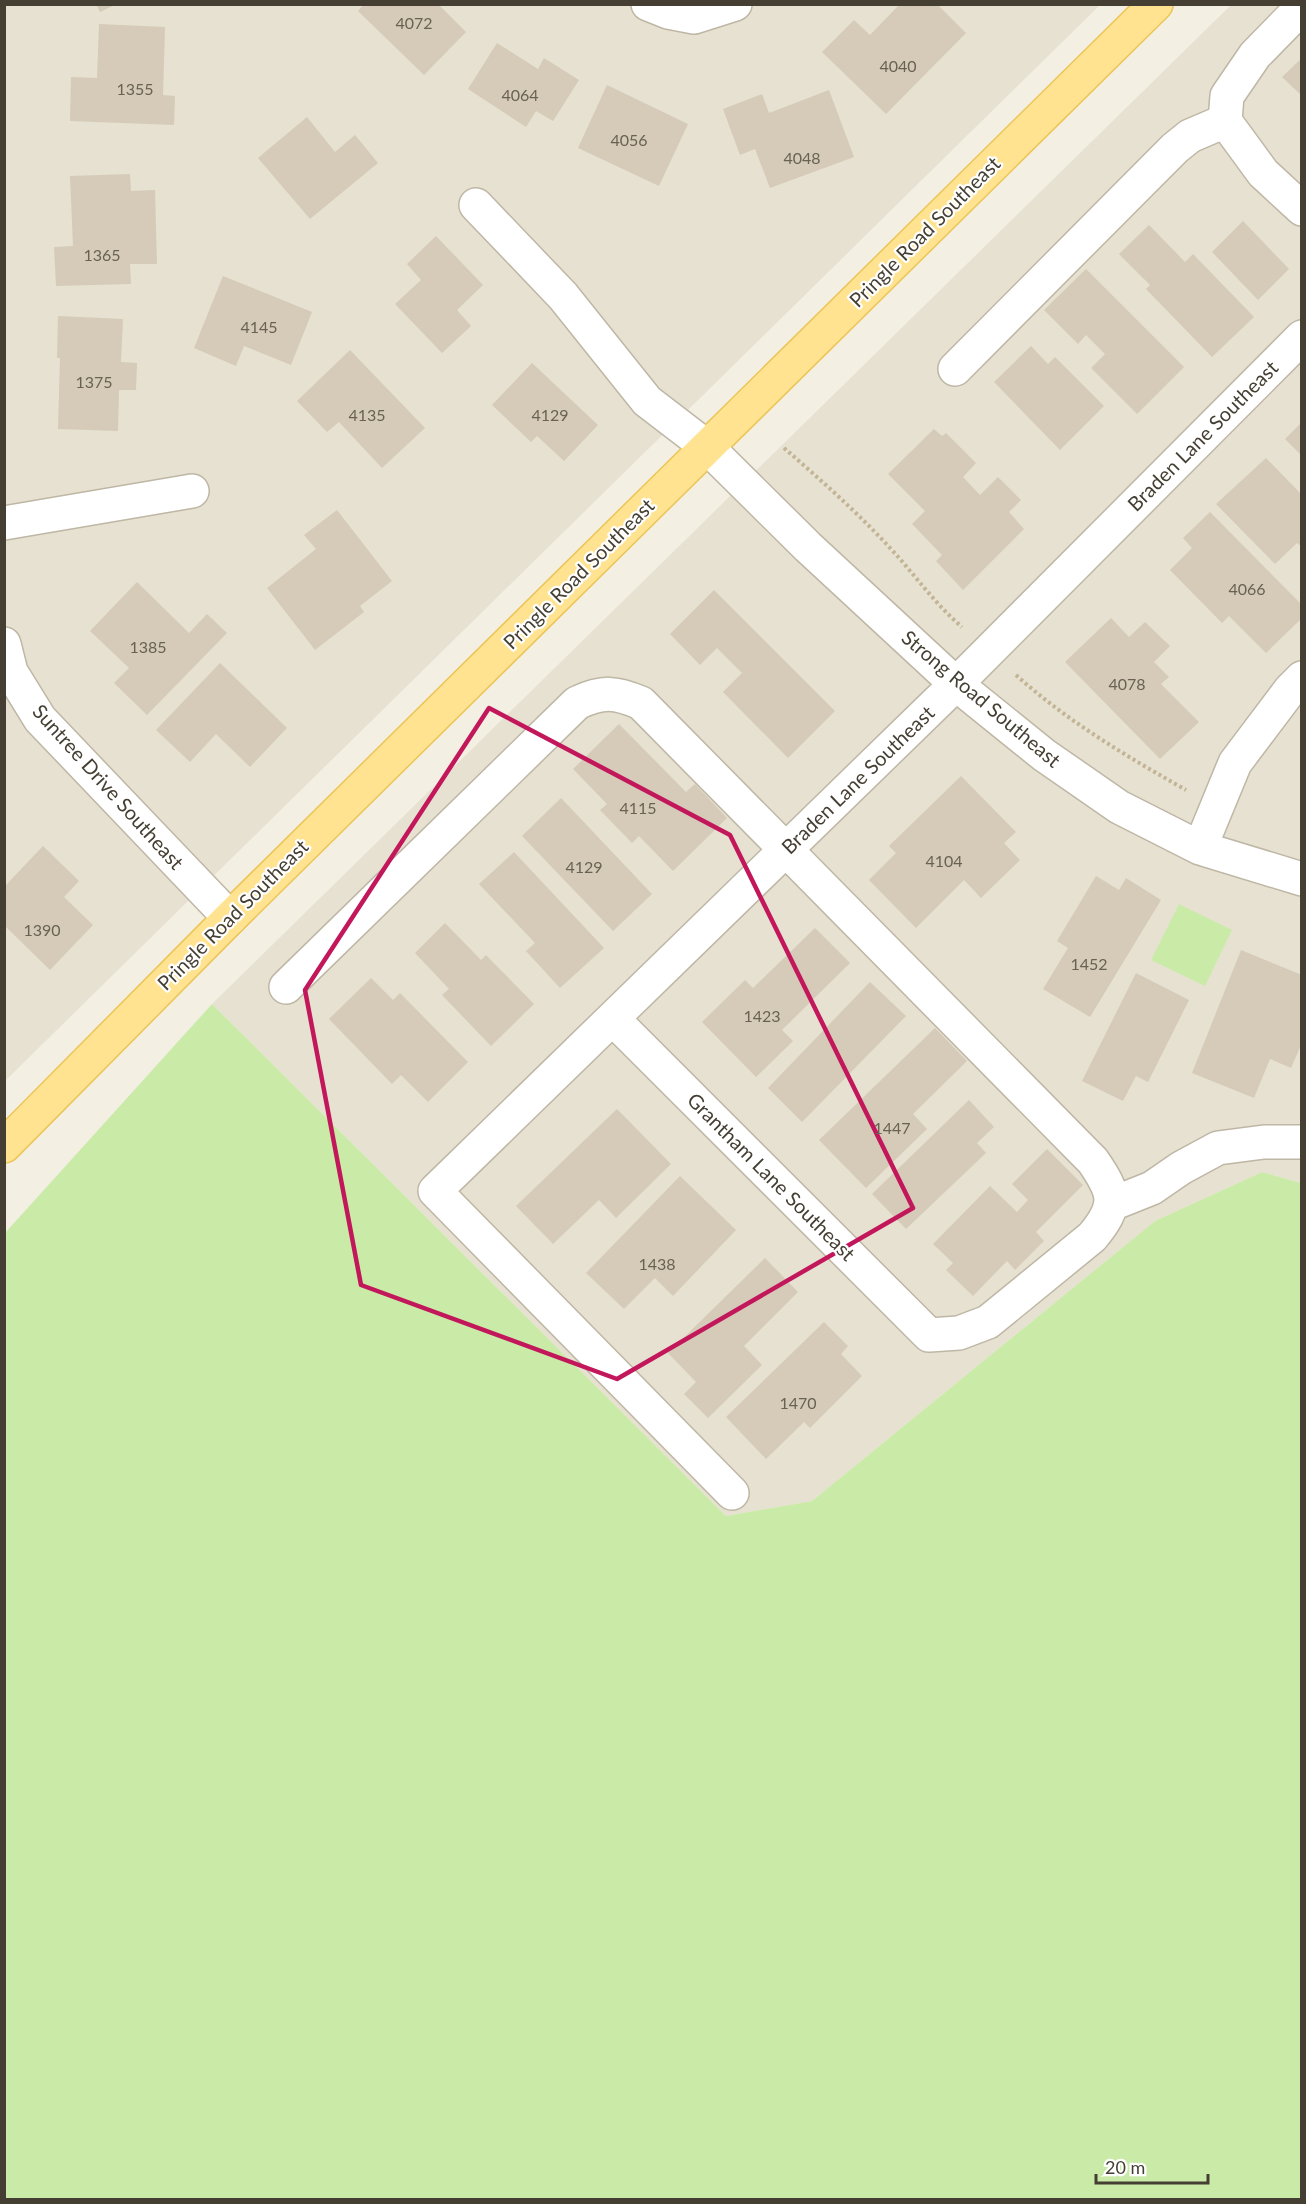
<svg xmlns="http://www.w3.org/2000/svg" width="1306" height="2204" viewBox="0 0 1306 2204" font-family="Lato,sans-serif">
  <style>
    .residential { fill: #e7e1d1 }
    .green { fill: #caeba8 }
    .building { fill: #d5cbb8 }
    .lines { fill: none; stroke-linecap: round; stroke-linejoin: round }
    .minor-casing { stroke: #bfb7a5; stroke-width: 36 }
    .major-casing { stroke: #ecc558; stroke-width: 36 }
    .path { stroke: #c2b495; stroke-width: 4; stroke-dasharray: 3 3; stroke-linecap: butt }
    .minor { stroke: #fff; stroke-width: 33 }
    .major { stroke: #ffe390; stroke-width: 33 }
    .marked { fill: none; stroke: #c2185b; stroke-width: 4.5; stroke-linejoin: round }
    .labels { text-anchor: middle; stroke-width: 4.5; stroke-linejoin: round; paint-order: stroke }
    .number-label { font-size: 16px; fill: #696254 }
    .street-label { font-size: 20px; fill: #453f33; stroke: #fff }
  </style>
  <rect width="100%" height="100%" fill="#f3efe3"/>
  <path class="residential" d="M5 5H1100L5 1081Z
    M1231 5H1301V1183L1262 1172 1155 1221 812 1501 726 1516 212 1004Z"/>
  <path class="green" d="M1179 904 1232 930 1205 986 1151 960Z
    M212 1004 726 1516 812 1501 1155 1221 1262 1172 1301 1183V2199H5V1233Z"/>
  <path class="building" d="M96 4H117L100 12Z
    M364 4H438L466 32 424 75 358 11Z
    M900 4H937L966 33 886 114 822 52 854 20 870 35Z
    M99 24 165 27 163 95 175 96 174 125 70 121 71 77 97 78Z
    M497 43 538 69 544 58 579 80 553 121 536 111 526 127 468 89Z
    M1302 58V96L1282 77Z
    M607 85 688 124 659 186 578 148Z
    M829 90 854 157 770 188 755 149 740 155 723 109 762 94 769 113Z
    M307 117 335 152 355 135 378 163 310 219 258 158Z
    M130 174 131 191 155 190 157 264H130L131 284 56 286 54 247 73 246 70 176Z
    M1243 221 1289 269 1258 300 1212 252Z
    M1149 225 1185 262 1193 254 1254 317 1212 357 1146 289 1150 285 1119 254Z
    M436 236 483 285 457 310 471 326 442 353 395 304 421 280 407 264Z
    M1086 269 1184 367 1137 414 1091 368 1105 354 1086 335 1078 344 1044 310Z
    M223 276 312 312 291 365 244 346 236 366 194 348Z
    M58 316 123 319 121 362 137 363 136 390H119L118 431 58 429 60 358H57Z
    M1031 346 1048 364 1055 357 1104 406 1060 450 994 382Z
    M350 350 425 428 382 468 339 422 327 432 297 401Z
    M532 363 598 425 564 461 537 436 531 442 492 405Z
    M1302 422V456L1285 439Z
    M934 429 942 436 946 433 976 463 963 477 980 495 998 477 1021 500 1009 512 1024 529 963 590 936 561 942 555 912 524 925 511 888 474Z
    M1266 458 1302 495V547L1297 543 1275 564 1216 504Z
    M337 510 392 581 360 606 364 612 315 650 267 588 316 549 304 535Z
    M1210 512 1302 605V618L1266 653 1229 616 1222 623 1170 570 1192 548 1183 538Z
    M137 582 189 633 207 614 227 633 147 715 114 683 129 668 90 631Z
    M714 590 835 711 788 758 723 692 742 673 717 648 700 665 670 634Z
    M1111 618 1129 637 1145 622 1170 646 1154 662 1169 677 1161 684 1199 722 1160 759 1065 662Z
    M220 663 287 728 250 767 216 734 190 762 156 730Z
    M619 724 686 792 695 784 727 818 673 871 639 836 632 843 600 810 607 804 573 769Z
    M961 776 1016 832 1004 843 1020 860 981 898 964 880 916 928 869 880 896 853 889 846Z
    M561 798 652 894 613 931 522 836Z
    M43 846 79 881 64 897 93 925 50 970 5 926V886Z
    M514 852 604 948 560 988 526 951 535 943 479 884Z
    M1096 876 1119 890 1126 878 1161 900 1090 1017 1043 989 1068 948 1057 941Z
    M445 923 481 960 486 955 534 1004 491 1046 442 995 449 989 415 953Z
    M815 928 850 963 782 1030 793 1041 756 1077 702 1022 745 980 753 988Z
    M1241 950 1302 975V1043L1291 1068 1270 1059 1254 1098 1192 1073Z
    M1136 973 1189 1000 1148 1082 1136 1076 1123 1101 1082 1081Z
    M371 978 393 1000 400 993 468 1062 428 1102 401 1075 392 1084 329 1019Z
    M870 982 906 1016 802 1122 768 1088Z
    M935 1028 967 1061 913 1114 927 1129 866 1188 819 1140Z
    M969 1100 994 1127 977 1143 986 1153 906 1229 872 1194Z
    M617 1109 671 1164 616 1218 599 1200 553 1244 516 1206Z
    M1047 1149 1083 1185 1036 1232 1044 1241 1015 1270 1007 1261 973 1296 946 1270 953 1263 933 1244 990 1186 1017 1212 1028 1200 1012 1184Z
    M680 1176 736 1230 673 1296 655 1278 624 1309 586 1273Z
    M765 1258 798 1292 744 1346 762 1365 708 1418 684 1394 696 1382 668 1353Z
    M824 1322 848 1346 841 1354 862 1376 810 1428 804 1422 766 1459 726 1417Z"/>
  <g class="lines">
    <g class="minor-casing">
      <path id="minor" d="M648 4 668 12 694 17 735 4
        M1302 7 1255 55 1227 96 1225 121 1263 173 1302 209
        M476 205 563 296 647 401 707 447 808 547 956 684 1044 755 1119 807 1200 848 1302 879
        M955 369 1175 148 1190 136 1225 121
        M4 523 192 491
        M4 644 11 672 40 719 230 918
        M1200 848 1235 763 1290 690 1302 678
        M286 987 577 703C603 691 615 692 641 703L1093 1161C1115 1193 1119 1205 1092 1237L988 1322 959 1333 929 1335 613 1019
        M1112 1204 1152 1188 1181 1168 1218 1148 1264 1142H1302
        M732 1493 435 1191 956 684 1302 337"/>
    </g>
    <g class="major-casing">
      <path id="major" d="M4 1146 230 918 1156 4"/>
    </g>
    <path class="path" d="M784 448C821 480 858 513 891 549 915 575 935 604 962 627
      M1016 675C1067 721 1126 756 1186 790"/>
    <use href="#minor" class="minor"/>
    <use href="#major" class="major"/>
  </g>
  <path class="marked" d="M489 708 730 835 913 1208 617 1379 361 1285 305 990Z"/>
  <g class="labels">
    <g class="number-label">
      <text x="414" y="29">4072</text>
      <text x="898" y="72">4040</text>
      <text x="135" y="95">1355</text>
      <text x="520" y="101">4064</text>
      <text x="629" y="146">4056</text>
      <text x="802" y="164">4048</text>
      <text x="102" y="261">1365</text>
      <text x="259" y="333">4145</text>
      <text x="94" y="388">1375</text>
      <text x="367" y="421">4135</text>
      <text x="550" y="421">4129</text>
      <text x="1247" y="595">4066</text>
      <text x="148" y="653">1385</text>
      <text x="1127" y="690">4078</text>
      <text x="638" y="814">4115</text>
      <text x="944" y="867">4104</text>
      <text x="584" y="873">4129</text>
      <text x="42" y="936">1390</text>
      <text x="1089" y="970">1452</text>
      <text x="762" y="1022">1423</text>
      <text x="892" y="1134">1447</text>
      <text x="657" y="1270">1438</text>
      <text x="798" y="1409">1470</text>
    </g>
    <g class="street-label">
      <text transform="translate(925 232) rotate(-45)" y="7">Pringle Road Southeast</text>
      <text transform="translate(1203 436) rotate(-45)" y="7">Braden Lane Southeast</text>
      <text transform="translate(579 574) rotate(-45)" y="7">Pringle Road Southeast</text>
      <text transform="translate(981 699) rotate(40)" y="7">Strong Road Southeast</text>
      <text transform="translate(858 780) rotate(-44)" y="7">Braden Lane Southeast</text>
      <text transform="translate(108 787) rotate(48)" y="7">Suntree Drive Southeast</text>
      <text transform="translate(233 915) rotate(-45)" y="7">Pringle Road Southeast</text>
      <text transform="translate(771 1177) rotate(45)" y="7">Grantham Lane Southeast</text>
    </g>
  </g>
  <rect width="1306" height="2204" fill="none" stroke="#453f33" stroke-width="12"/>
  <path d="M1096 2174v9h112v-9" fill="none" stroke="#453f33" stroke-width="3"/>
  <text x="1105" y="2174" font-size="18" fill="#453f33" stroke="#ffffff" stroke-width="4.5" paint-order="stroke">20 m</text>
</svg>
